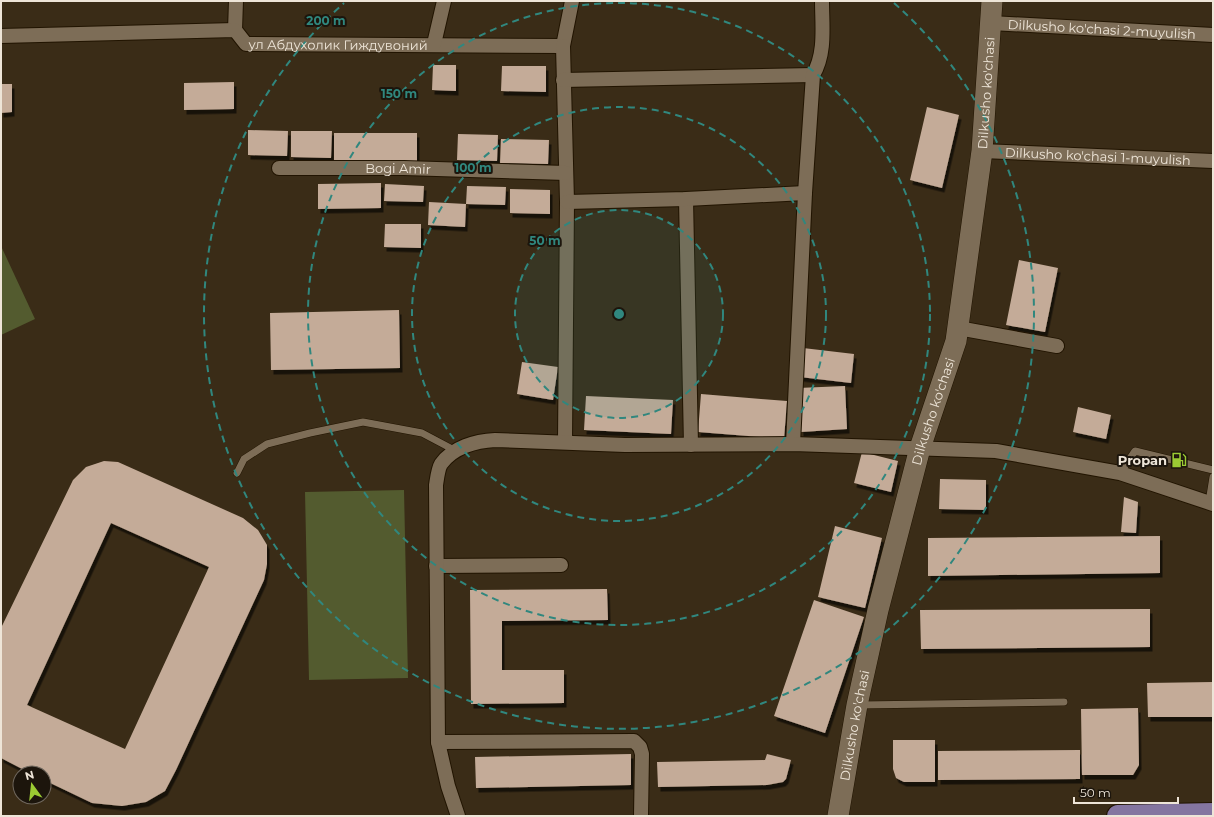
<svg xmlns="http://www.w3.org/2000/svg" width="1214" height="817" viewBox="0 0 1214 817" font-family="Montserrat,sans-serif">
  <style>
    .green { fill: #535b2f }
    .building { fill: #c4ab98; fill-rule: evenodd; filter: url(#shadow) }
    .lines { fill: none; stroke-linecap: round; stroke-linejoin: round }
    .lane-casing { stroke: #211401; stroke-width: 8 }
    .street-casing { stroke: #211401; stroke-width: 16 }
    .secondary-casing { stroke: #211401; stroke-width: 22 }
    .primary-casing { stroke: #211401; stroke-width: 24 }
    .lane { stroke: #7d6d57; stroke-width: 7 }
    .street { stroke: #7d6d57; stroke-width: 14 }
    .secondary { stroke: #7d6d57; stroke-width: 21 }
    .primary { stroke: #8475a0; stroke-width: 22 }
    .ring { fill: none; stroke: #30877e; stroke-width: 2; stroke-dasharray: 7 5 }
    .labels { text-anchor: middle; stroke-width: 4; stroke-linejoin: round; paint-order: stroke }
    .street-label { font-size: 13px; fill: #eee5d8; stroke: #1c150c }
    .poi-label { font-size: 13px; font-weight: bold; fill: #eee5d8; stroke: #1c150c; text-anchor: end }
    .centre { fill: #30877e; stroke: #1c150c; stroke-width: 2 }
    .ring-label { font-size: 12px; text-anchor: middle; font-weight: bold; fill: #30877e; stroke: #1c150c; stroke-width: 4; stroke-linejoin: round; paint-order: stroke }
  </style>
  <defs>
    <filter id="shadow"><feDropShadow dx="2.5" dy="4.5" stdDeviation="0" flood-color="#0009"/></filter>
  </defs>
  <rect width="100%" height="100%" fill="#3a2c17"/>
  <path class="green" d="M1 246 35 319 1 335Z
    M404 490 408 678 309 680 305 492Z"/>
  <path class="building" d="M433 65H456V91L432 90Z
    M502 66H546V92L501 91Z
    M234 82V109L184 110V83Z
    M1 84H12V112L1 113Z
    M927 107 959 115 942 188 910 180Z
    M248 130 288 131 287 156 248 155Z
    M291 131H332L331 158 291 157Z
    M334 133H417V162H334Z
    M458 134 498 135 497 161 457 160Z
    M501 139 549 140 548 164 500 163Z
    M381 183V208L318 209V184Z
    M385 184 424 186 423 202 384 201Z
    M467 186 506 187 505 205 466 204 465 227 428 225 429 202 466 204Z
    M510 189 550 190V214L510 213Z
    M385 224H421V248L384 247Z
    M1019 260 1058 268 1045 332 1006 325Z
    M399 310 400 368 271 370 270 313Z
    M803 348 854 354 851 383 800 377Z
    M522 362 558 367 553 400 517 394Z
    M845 386 847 429 801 432 798 388Z
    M701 394 787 401 784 439 698 432Z
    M586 396 673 400 671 434 584 430Z
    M1078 407 1111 415 1106 439 1073 432Z
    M862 452 898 461 891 492 854 483Z
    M104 461 118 462 243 518 258 530 267 545V564L264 580 176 770 165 791 146 802 122 806 92 803 44 780V773H30L1 758V628L73 480 86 467ZM111 523 209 567 125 749 27 705Z
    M940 479 986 480V510L939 509Z
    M1124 497 1138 502 1136 533 1121 532Z
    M835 526 882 538 865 608 818 597Z
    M1160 536V573L928 576V538Z
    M607 589 608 620 502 621V670H564V703L471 704 470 590Z
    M814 600 864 617 825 733 774 716Z
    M1150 609V647L921 649 920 610Z
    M1213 682V717H1148L1147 683Z
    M1138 708 1139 765 1133 775H1082L1081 709Z
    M893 740H935V782H904L896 778 893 769Z
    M1080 750V779L938 780V751Z
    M631 754V785L476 788 475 757Z
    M767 754 791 760 786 779 783 782 767 785 658 787 657 762 765 760Z"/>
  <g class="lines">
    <g class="lane-casing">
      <path id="lane" d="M237 473 244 459 267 444 310 433 363 422 422 433 456 451
        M1120 473 1135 451 1213 470
        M1209 502 1213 477
        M860 705 1064 702"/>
    </g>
    <g class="street-casing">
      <g id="street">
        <path id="s1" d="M991 23 1213 35"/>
        <path d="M235 30 236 1"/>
        <path id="s2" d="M1 36 235 30 246 44 563 46 572 1"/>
        <path d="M434 44 444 1"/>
        <path d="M563 46 567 202 565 442"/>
        <path d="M563 80 813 75"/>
        <path id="s3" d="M982 151 1213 161"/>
        <path id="s4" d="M279 168H404L566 173"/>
        <path d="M686 199 691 445"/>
        <path d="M567 202 686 199 805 193"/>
        <path d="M958 328 1057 346"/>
        <path d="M793 444 805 193 813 75C826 53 822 26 822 1"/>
        <path d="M436 566 561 565"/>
        <path d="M438 742 634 741 640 747 642 754 641 816"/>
        <path d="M458 816 448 786 438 742 436 485C437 479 438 469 441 464 453 447 476 441 495 440L625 445 793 444 996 451 1120 473 1213 504"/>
      </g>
    </g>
    <g class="secondary-casing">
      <g id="secondary">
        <path id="s5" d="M838 816 857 705 878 610 920 448 956 341 982 151 992 1"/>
      </g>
    </g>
    <g class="primary-casing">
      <path id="primary" d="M1118 816 1213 814"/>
    </g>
    <use href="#lane" class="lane"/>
    <use href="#street" class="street"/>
    <use href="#secondary" class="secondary"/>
    <use href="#primary" class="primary"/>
  </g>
  <circle cx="619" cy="314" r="104" fill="#30877e" fill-opacity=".12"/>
  <g class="ring">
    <circle cx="619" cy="314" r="104"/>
    <circle cx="619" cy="314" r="207"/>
    <circle cx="619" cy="314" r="311"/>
    <path d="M894 3A415 415 0 1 1 344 3"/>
  </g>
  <defs>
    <g id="fuel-bare" transform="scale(1.2)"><path d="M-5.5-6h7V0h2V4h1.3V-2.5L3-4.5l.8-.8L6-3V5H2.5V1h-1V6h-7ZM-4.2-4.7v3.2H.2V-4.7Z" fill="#9bcb33" stroke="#1c150c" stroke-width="2.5" paint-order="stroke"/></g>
  </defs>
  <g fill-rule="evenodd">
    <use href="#fuel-bare" x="1179" y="460"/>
  </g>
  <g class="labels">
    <g class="street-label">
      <text dy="5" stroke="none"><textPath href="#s1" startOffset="111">Dilkusho ko'chasi 2-muyulish</textPath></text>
      <text dy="5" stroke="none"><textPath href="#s2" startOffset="344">ул Абдухолик Гиждувоний</textPath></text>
      <text dy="5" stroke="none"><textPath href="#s5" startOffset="740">Dilkusho ko'chasi</textPath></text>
      <text dy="5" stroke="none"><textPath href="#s3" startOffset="116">Dilkusho ko'chasi 1-muyulish</textPath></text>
      <text dy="5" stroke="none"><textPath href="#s4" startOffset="119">Bogi Amir</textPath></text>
      <text dy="5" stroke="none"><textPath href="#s5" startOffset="416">Dilkusho ko'chasi</textPath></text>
      <text dy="5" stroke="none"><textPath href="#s5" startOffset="92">Dilkusho ko'chasi</textPath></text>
    </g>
    <g class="poi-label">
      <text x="1167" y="465">Propan</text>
    </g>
  </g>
  <circle cx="619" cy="314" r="6" class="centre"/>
  <g class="ring-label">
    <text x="326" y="25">200 m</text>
    <text x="399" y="98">150 m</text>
    <text x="473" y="172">100 m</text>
    <text x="545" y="245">50 m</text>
  </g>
  <rect width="1214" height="817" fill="none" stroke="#eee5d8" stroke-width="4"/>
  <g transform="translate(32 785) rotate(345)"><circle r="19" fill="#1c150c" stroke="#70685e"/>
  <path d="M0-3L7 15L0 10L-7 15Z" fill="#9bcb33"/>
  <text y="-6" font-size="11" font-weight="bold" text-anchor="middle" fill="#eee5d8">N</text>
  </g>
  <path d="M1074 797v6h104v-6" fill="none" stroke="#eee5d8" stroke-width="2"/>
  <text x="1080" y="797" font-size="12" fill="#eee5d8" stroke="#1c150c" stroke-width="3" paint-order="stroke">50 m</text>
</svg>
